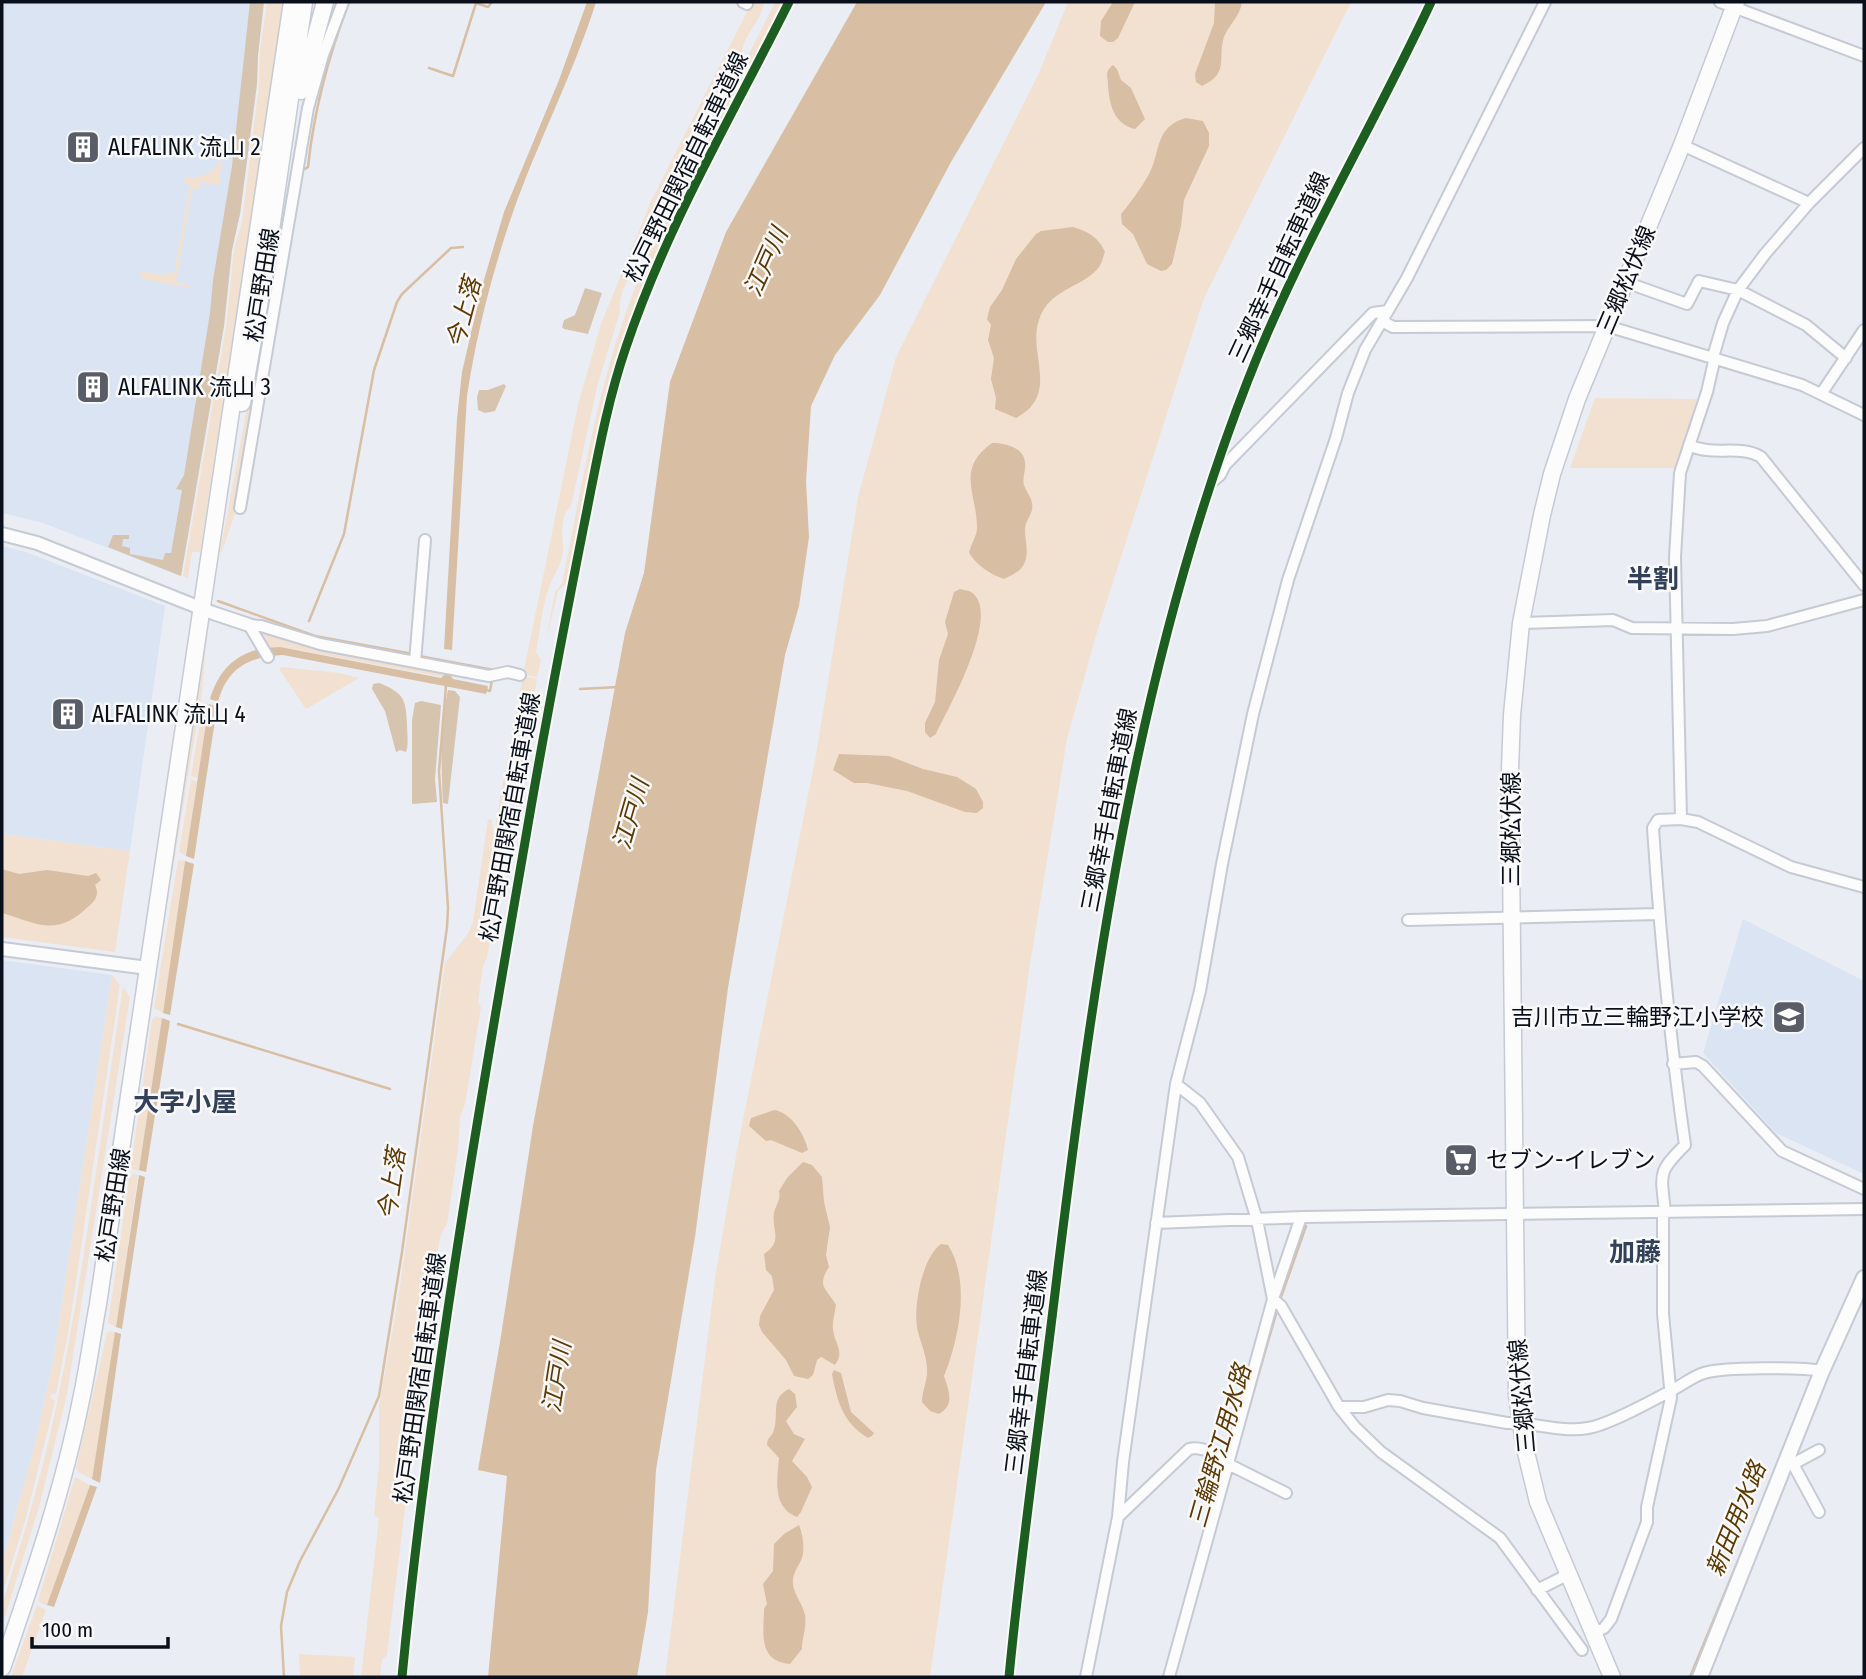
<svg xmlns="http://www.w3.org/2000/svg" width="1866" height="1679" viewBox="0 0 1866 1679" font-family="'Fira Sans Condensed','Noto Sans JP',sans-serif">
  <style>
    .built { fill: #dbe4f3 }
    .green { fill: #f2e1d0 }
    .forest { fill: #d7c4af }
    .water { fill: #d8bea2 }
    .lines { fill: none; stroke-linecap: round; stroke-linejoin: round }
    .stream { stroke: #d8bea2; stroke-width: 2.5 }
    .minor-casing { stroke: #c5cad3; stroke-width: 14 }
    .tertiary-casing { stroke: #c5cad3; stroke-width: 16 }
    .secondary-casing { stroke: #c5cad3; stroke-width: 18 }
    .primary-casing { stroke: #c5cad3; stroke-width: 19 }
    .minor { stroke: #fcfcfd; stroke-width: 10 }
    .tertiary { stroke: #fcfcfd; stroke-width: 12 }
    .secondary { stroke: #fcfcfd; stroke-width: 14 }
    .primary { stroke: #fcfcfd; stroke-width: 16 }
    .cycleway-casing { stroke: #f9f9f9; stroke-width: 13 }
    .cycleway { stroke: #1b5e20; stroke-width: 9 }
    .labels { text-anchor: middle; stroke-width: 5; stroke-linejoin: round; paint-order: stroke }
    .poi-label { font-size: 23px; fill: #0a101b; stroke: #f9f9f9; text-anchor: start }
    .street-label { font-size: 23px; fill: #0a101b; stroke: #f9f9f9 }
    .water-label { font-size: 24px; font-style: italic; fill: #5d3800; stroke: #f9f9f9 }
    .quarter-label { font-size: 26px; font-weight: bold; fill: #324059; stroke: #f9f9f9 }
  </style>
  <rect width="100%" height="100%" fill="#eaedf4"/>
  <path class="built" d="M2 2H264L258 55 257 84 240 214 232 250 224 326 181 576 43 523 2 513Z
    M2 546 26 552 165 606 130 851 2 834Z
    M1743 919 1864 981V1174L1776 1133 1703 1053Z
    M2 960 112 975 53 1362 34 1448 2 1563Z"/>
  <path class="green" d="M267 2H282L277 45 200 552H192L188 578 183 576 226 327 234 249 242 222 259 85 260 51Z
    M752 2H764C762 22 742 34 742 55L667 200 634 272C625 281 618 299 620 312L598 383 571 506C560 515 562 534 563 546 564 562 554 574 549 587 542 607 540 631 536 652L541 660 537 677 523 675 578 405 601 324 651 201Z
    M775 2H788L700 163 646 281 618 365 585 510 571 580 558 591 546 641 555 592 562 583C579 501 592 418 617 339 654 220 721 113 775 2Z
    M1068 2H1351L1204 298 1097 632 1067 739 1030 964 930 1677H665L716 1272 737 1150 816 755 858 497 896 357 1039 73Z
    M222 158 219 185 201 182 199 190 192 189 176 282 193 287 190 288 144 279 138 271 164 275V273L174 274 190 184 184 182 185 177C202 179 213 173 222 158Z
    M277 248 281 249 236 510 222 552H220Z
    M1595 398 1697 399 1676 468H1570Z
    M207 632 202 692 150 1007 149 1006Z
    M268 633 442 672 444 675 442 677 287 648H265L260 637Z
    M282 667 339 673 359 678 306 709 279 669Z
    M523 676 537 679 501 876 496 848V820Z
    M207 703 209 704 198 778 191 776 203 705Z
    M191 779 197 782 186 856 179 852Z
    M488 819 492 820 499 885 487 958 483 966 478 1002 481 1007 465 1104 460 1117 458 1149 447 1224C436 1240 437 1256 439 1274 440 1282 436 1294 435 1303L405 1508 387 1655 382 1660 380 1677H361L379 1518 374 1515 379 1465V1406L399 1294 445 963 469 932 473 922Z
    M2 834 130 851 115 952 2 937Z
    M178 860 185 861 163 1013 154 1008Z
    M112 975 120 985 69 1328 56 1394H52L50 1397 55 1401 25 1521 2 1594V1564L34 1448 53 1362Z
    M123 987 130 997 67 1394 39 1507 2 1626V1604C24 1536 44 1468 58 1398 86 1262 102 1124 123 987Z
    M155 1016 162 1018 139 1171 132 1169 131 1165 152 1020Z
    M148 1017 147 1038 104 1326 90 1402 74 1465Z
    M134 1173 138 1175 116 1327 108 1323 129 1179Z
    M109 1331 115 1332 92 1479 78 1472 76 1468 107 1333Z
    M75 1477 90 1485 47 1606 38 1601Z
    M37 1605 46 1610 22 1677H11Z
    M299 1654 355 1657 353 1677H300Z"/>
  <path class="forest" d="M250 2H264L258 55 257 84 240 214 232 250 224 326 181 576 108 547 113 535H129V539H123L122 546 130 548V554L163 560 165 553H171L182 490 176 489 184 475 210 313 213 280 232 166Z
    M585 288 602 293 588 334 564 329 562 327 564 320 575 315Z
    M504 384 506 386 495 411 485 413 478 410 477 397 479 390H488Z
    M379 683C404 693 406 699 407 725 407 734 409 745 406 752L400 750 396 752 385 711 372 689 373 684Z
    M448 690 455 691 460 697 448 804 443 803C441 766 440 727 448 690Z
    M421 701 441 705 435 779 437 802 412 804V720L415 703Z"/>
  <path class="water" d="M587 2H596C573 75 537 143 512 215 492 273 476 336 467 396L452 650 444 649 457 419 462 372 481 290 504 212 559 80Z
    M857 2H1046L951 162 880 295 835 355 811 406 806 481 809 537 799 606 785 655 728 988 695 1237 656 1470 648 1612 637 1677H488L507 1476 478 1470 501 1336 533 1126 625 633 644 573 670 382 726 232Z
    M1113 2H1135L1118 38 1113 42H1108L1100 36 1101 21Z
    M1215 2H1242C1240 17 1229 24 1224 37 1217 59 1230 73 1202 86L1196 82 1195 74 1214 23Z
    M1113 65 1117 69 1121 80 1131 88 1145 119 1135 129C1114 124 1109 104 1108 85 1108 76 1104 72 1113 65Z
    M1186 118 1203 121 1209 133V146L1184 200 1181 226 1172 264 1166 270 1161 271 1147 264 1133 234 1122 224 1121 214C1130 203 1142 187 1149 174 1161 152 1154 127 1186 118Z
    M1073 227C1088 231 1099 238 1105 252 1103 257 1102 263 1099 267 1083 288 1049 288 1039 320 1027 353 1061 394 1016 418L995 409 996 398 991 379 994 358 988 340 991 325 987 319 990 307 1002 290 1016 259 1036 234 1041 231Z
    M992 443C1005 443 1024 447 1025 463 1026 470 1022 478 1024 485 1027 494 1034 499 1032 510 1030 517 1025 522 1025 530 1025 541 1029 551 1025 562 1021 572 1013 574 1004 579 988 573 979 567 969 553 971 544 978 534 977 526 976 491 956 469 992 443Z
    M960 589C963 590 967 590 971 592 1003 612 948 709 936 734L930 738 925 732V723L935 702 939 660 948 634 945 622 954 592Z
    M280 647 441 678 444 675H450L453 679 488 686 486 694 283 655 270 656 265 648Z
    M260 649 265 657C239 662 225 676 218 702L210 699C218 673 232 656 260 649Z
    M209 704 217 707 194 859 186 856Z
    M839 754 889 756 923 769 957 777 976 789 983 802V808L977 813 965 812 907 791 867 783H854L833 770Z
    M185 861 194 864 170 1015 163 1013Z
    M2 869 19 874 47 870 88 876 96 873 101 880 95 885C99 893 97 899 90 905 57 937 41 925 2 913Z
    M162 1018 170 1021 146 1172 139 1170Z
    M774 1110C791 1112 805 1135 808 1150L802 1153 771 1140 766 1141 749 1126 751 1118Z
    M803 1162 812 1165 822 1177 824 1202 830 1227 826 1255 829 1267C816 1287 827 1289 836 1305 835 1313 832 1322 833 1330 835 1344 845 1352 835 1365L821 1357 817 1360 813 1375 808 1379 794 1376 786 1360 762 1332 759 1325 760 1316 774 1290 772 1276 766 1270 764 1254C784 1241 771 1230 774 1213 776 1204 781 1201 779 1191L787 1178Z
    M139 1175 145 1177 122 1329 116 1327Z
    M941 1244 948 1245C971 1281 959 1339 944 1376 949 1391 955 1405 939 1414L930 1411 922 1402C922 1391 928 1380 927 1369 927 1357 921 1343 918 1332 912 1310 922 1257 941 1244Z
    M115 1332 121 1334 100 1483 92 1479Z
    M834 1370 841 1373 851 1412 874 1433 872 1436 868 1438C843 1423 837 1401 832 1374Z
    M789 1389 795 1394 797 1407 786 1421 794 1434 805 1439 792 1461 807 1477 812 1487 801 1512 797 1517C772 1507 777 1480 779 1458L767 1445C767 1437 772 1437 774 1430 779 1414 770 1398 789 1389Z
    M90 1485 97 1487 54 1607 47 1605Z
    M799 1525C803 1535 805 1548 802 1558 798 1568 792 1573 793 1584 794 1595 803 1604 805 1615 807 1628 802 1637 802 1649L790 1664C757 1661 764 1632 764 1609L767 1604 763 1584 773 1571 774 1544 784 1534Z"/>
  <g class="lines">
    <path class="stream" d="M429 68 453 76 476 3 488 7 492 2
      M305 169 308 167C314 109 328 57 349 2
      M218 601 315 636 413 654
      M309 621 344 534 374 370 397 302 402 294 451 248 463 247
      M419 656 494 670
      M580 689 618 687
      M486 690 490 691 492 680
      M178 1024 390 1089
      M1280 1300 1306 1226
      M1801 1405 1813 1373
      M1239 1442 1278 1307
      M1178 1664 1189 1623
      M284 1677 281 1626 287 1592 300 1561 339 1488 379 1396 402 1252 447 927 448 908 439 771 446 686
      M1690 1677 1754 1522"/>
    <g class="minor-casing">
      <path id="minor" d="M743 2 747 4
        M1720 2 1864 56
        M1682 145 1809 203
        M1625 282 1687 304 1699 281 1738 290 1806 325 1846 358
        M1382 321 1393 327 1607 326 1802 385 1864 415
        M1713 357 1723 323 1738 290 1765 254 1809 203 1864 148
        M1821 394 1864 330
        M1689 445C1712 457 1740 444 1761 457L1864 585
        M1212 482 1220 475 1225 465 1373 313 1388 311
        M240 508 308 108 323 55 343 2
        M1521 623 1613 620 1632 628 1733 629 1767 626 1864 600
        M249 625 261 626 320 644 415 662 489 676 508 672 520 675
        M249 625 268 657
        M415 662 425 540
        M1681 819 1675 557 1680 473 1707 392 1715 357
        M1408 920 1659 914
        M1673 1064 1696 1062 1703 1066 1782 1151 1864 1189
        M1176 1084 1200 1103 1238 1157 1257 1220 1273 1299 1281 1306 1339 1407 1355 1427 1381 1452 1500 1538 1582 1650
        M1665 1212C1661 1173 1657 1173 1685 1145 1670 1040 1660 934 1653 828L1658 820 1681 819 1698 822 1791 867 1864 887
        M1156 1223 1304 1217 1864 1209
        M1339 1407H1364L1388 1400 1400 1401 1423 1408 1507 1423C1534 1422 1561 1433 1588 1428 1609 1425 1655 1399 1676 1388 1685 1383 1694 1376 1704 1373 1722 1367 1803 1367 1822 1371
        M1786 1462 1793 1464 1819 1512
        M1228 1464 1286 1493
        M1793 1464 1819 1450
        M1118 1517 1189 1449C1202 1445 1217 1456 1229 1460L1273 1299 1301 1217
        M1537 1590 1569 1574
        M1595 1632 1604 1628 1611 1619 1647 1522V1507L1671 1398 1663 1314V1212
        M1086 1677 1118 1517 1123 1462 1176 1084 1200 991 1222 864 1253 714 1288 580 1336 438 1348 393 1365 350 1407 278 1545 2
        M1169 1677 1228 1464 1227 1460"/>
    </g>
    <g class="tertiary-casing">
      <path id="tertiary" d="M2 534 37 543 213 613 249 625
        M2 949 148 968"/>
    </g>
    <g class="secondary-casing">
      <path id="secondary" d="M1700 1677 1822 1371 1864 1278"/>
    </g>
    <g class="primary-casing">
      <path id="primary" d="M301 91 325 2
        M242 403 265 271 304 2
        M2 1668C32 1580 63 1491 81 1400 88 1368 92 1336 98 1304L292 2
        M1612 1677 1538 1502 1524 1444 1517 1395 1510 770 1512 715 1521 623 1542 515 1552 474 1577 399 1682 145 1736 2"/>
    </g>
    <use href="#minor" class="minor"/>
    <use href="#tertiary" class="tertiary"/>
    <use href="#secondary" class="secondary"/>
    <use href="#primary" class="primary"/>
    <g class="cycleway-casing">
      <path id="cycleway" d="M402 1677C429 1397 477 1119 525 842 543 736 563 631 584 525 596 466 606 405 626 347 667 225 732 116 789 2
        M1009 1677C1022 1541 1042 1405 1058 1268 1095 968 1137 664 1248 380 1299 249 1372 129 1431 2"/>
    </g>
    <use href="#cycleway" class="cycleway"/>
  </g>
  <defs>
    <g id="building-square" transform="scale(1.75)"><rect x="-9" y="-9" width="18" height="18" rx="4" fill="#585d67" stroke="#f9f9f9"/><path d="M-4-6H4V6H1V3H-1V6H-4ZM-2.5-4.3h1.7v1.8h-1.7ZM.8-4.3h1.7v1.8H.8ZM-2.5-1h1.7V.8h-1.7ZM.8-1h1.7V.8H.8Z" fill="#fff"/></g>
    <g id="school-square" transform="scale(1.75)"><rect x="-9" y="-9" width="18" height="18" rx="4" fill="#585d67" stroke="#f9f9f9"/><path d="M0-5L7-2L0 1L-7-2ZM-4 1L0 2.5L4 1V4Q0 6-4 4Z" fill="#fff"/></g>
    <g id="supermarket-square" transform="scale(1.75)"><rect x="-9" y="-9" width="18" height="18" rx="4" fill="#585d67" stroke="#f9f9f9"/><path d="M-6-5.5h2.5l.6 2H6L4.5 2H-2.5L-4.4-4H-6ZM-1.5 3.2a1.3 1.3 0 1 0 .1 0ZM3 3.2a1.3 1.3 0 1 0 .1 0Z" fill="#fff"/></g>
  </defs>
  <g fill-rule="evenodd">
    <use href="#building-square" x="83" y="147"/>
    <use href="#building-square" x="93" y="387"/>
    <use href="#building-square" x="68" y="714"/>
    <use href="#school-square" x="1789" y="1017"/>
    <use href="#supermarket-square" x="1461" y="1160"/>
  </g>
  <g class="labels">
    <g class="poi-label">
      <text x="108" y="155">ALFALINK 流山 2</text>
      <text x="118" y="395">ALFALINK 流山 3</text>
      <text x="92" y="722">ALFALINK 流山 4</text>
      <text x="1764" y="1025" text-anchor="end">吉川市立三輪野江小学校</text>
      <text x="1486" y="1168">セブン-イレブン</text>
    </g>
    <g class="street-label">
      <text transform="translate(686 167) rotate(-64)" y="8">松戸野田関宿自転車道線</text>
      <text transform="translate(1279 267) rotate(-65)" y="8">三郷幸手自転車道線</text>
      <text transform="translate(1626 280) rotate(-67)" y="8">三郷松伏線</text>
      <text transform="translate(262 285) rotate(-81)" y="8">松戸野田線</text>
      <text transform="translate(1109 810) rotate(-79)" y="8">三郷幸手自転車道線</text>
      <text transform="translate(510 817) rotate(-80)" y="8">松戸野田関宿自転車道線</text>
      <text transform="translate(1511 829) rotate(-90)" y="8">三郷松伏線</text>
      <text transform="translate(113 1205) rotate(-81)" y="8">松戸野田線</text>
      <text transform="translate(1026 1372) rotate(-83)" y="8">三郷幸手自転車道線</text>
      <text transform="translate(420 1378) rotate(-82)" y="8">松戸野田関宿自転車道線</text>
      <text transform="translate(1522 1396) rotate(-95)" y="8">三郷松伏線</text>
    </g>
    <g class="water-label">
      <text transform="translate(766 262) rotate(-66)" y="8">江戸川</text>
      <text transform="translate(464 313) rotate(-75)" y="8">今上落</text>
      <text transform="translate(631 814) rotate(-74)" y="8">江戸川</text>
      <text transform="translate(392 1184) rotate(-82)" y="8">今上落</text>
      <text transform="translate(557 1377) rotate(-81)" y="8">江戸川</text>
      <text transform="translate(1220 1446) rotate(-74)" y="8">三輪野江用水路</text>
      <text transform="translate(1736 1519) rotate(-68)" y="8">新田用水路</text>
    </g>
    <g class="quarter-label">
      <text x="1653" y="588">半割</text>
      <text x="185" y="1111">大字小屋</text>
      <text x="1635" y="1261">加藤</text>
    </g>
  </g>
  <rect width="1866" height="1679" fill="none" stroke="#0a101b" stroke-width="7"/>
  <path d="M32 1637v10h136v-10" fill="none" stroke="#0a101b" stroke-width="3.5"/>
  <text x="42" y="1637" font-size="21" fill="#0a101b" stroke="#f9f9f9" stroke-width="5" paint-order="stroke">100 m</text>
</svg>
